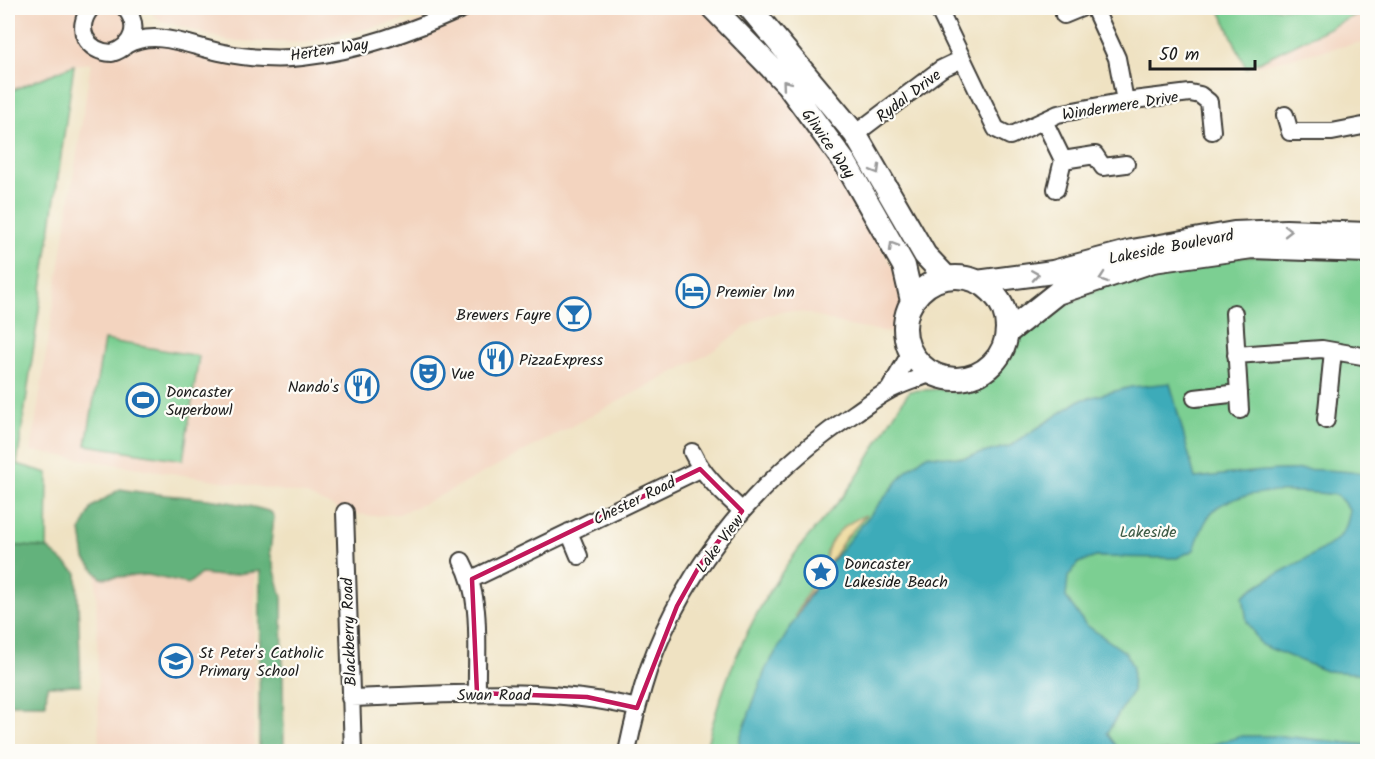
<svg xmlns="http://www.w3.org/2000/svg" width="1375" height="759" viewBox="0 0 1375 759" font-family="Kalam,sans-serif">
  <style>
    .built { fill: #f3d4bf }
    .green { fill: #7bcf92; stroke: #4c7657; stroke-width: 1.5 }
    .forest { fill: #64b27c; stroke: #40674c; stroke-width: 1.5 }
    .sand { fill: #eeda9e; stroke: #857b5d; stroke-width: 1.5 }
    .water { fill: #3cabb9; stroke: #2c646a; stroke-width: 1.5 }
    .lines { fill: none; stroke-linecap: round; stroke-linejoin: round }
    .street-casing { stroke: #3c3a35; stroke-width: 20 }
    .secondary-casing { stroke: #3c3a35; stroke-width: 26 }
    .street { stroke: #fff; stroke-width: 16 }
    .secondary { stroke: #fff; stroke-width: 22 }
    .oneway { stroke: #999 }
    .marked { fill: none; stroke: #c2185b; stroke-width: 4.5; stroke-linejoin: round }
    .labels { text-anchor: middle; stroke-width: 4.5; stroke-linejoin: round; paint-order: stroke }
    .street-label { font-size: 16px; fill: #1c1c1c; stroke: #fdfcf7 }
    .poi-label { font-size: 16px; fill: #1c1c1c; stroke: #fdfcf7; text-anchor: start }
    .park-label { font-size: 16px; fill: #3d5b45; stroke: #fdfcf7 }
  </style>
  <rect width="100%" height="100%" fill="#fdfcf7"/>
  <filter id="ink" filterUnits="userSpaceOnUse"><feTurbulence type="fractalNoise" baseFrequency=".0167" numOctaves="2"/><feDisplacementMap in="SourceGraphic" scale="12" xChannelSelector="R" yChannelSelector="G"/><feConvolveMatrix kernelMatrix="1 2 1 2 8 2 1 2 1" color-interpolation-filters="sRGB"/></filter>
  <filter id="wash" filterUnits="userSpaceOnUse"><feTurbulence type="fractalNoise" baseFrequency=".008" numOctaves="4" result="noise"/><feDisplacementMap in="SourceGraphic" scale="24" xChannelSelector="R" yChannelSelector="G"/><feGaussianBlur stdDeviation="1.35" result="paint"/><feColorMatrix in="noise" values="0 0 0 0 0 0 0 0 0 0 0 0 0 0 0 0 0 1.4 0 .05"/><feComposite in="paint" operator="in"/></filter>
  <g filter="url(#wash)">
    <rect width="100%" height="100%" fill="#efe2c2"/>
    <path class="built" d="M8 8H126L132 37 300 57 465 8H713L787 84 912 301 904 334 853 327 806 313 787 311 767 315 754 321 710 353 434 499 399 514 372 516 345 512 304 494 31 451 91 63 74 65 8 92Z
      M147 8H437L401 21 305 43 228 41 159 20Z
      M1219 8H1367V41L1246 68Z
      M255 569 254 751H99L96 571Z"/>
    <path class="green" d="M1219 8H1357L1360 13 1246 68Z
      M74 65 17 464 48 473 47 548 8 545V92Z
      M1367 251V751L705 752C723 677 755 604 803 543 820 522 840 502 855 480 875 451 889 418 910 391L940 389 957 393 979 386 998 370 1020 328 1153 261Z
      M104 340 199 356 183 460 86 445Z"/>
    <path class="forest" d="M120 489C170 498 223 496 271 512L274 517 270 552 282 597 284 751H259L260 571 222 576 201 574 188 584 148 575 101 578 85 559 81 530 92 507Z
      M8 545 47 548 77 573 81 685 47 686 46 704H8Z"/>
    <path class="sand" d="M866 515 845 539 795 616 826 558C828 536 847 522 866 515Z"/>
    <path class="water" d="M1170 383 1195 478C1255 471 1307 465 1367 474V674L1326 671 1261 645 1247 622 1243 596C1272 572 1308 562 1337 539 1346 531 1348 521 1350 510L1337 495C1301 491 1251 487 1219 506 1206 514 1199 536 1194 550L1177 558 1096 557 1078 563 1068 577 1066 597 1085 624 1126 653 1133 668 1132 692 1107 733 1120 751H738L740 738 766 668 827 567 907 470 927 455 963 458 1010 446 1080 400 1131 387Z
      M1242 736H1282L1367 745V751H1190Z"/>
  </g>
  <g filter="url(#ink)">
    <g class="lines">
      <g class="street-casing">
        <path id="street" d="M91 8C74 28 86 52 112 53 134 46 140 25 125 8
          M938 8 996 129 1010 136 1058 114 1125 101 1190 93 1200 95 1209 102 1212 131
          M1094 8 1117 58 1125 101
          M1064 15 1081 8
          M126 45C157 28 191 47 224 53 247 58 278 60 302 57 359 51 412 31 464 8
          M1285 115 1290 132H1332L1368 125
          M1044 121 1063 160 1095 155 1103 167 1126 164
          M855 134 941 69 962 59
          M1056 189 1063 160
          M1234 313 1240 410
          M1236 355 1322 349 1368 357
          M889 390 910 354
          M1195 398 1239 393
          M1326 420 1333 351
          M692 452C704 477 723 493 742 511
          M345 512 353 752
          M569 532 579 556
          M462 561C483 599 476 651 477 693
          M472 579 700 469
          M350 698C446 695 543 685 637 708
          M627 752C633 723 640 695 649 668 686 563 764 473 855 413 867 405 878 396 890 390 903 383 918 379 932 373"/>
      </g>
      <g class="secondary-casing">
        <path id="secondary" d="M713 8 787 84 846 164 904 266 912 301
          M750 8 855 134 925 255 946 277
          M905 328a51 51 0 1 1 102 0a51 51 0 1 1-102 0Z
          M977 282 1053 272 1132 251 1234 233 1286 231 1368 234
          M1008 332 1057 293 1153 261 1252 247 1368 251"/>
      </g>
      <use href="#street" class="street"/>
      <use href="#secondary" class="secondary"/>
    </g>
    <defs><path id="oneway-chevron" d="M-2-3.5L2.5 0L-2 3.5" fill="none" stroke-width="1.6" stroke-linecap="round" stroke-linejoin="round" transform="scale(1.5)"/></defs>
    <g class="oneway">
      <use href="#oneway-chevron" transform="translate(786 84) rotate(-130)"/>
      <use href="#oneway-chevron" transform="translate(876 170) rotate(60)"/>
      <use href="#oneway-chevron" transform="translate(1288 231)"/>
      <use href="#oneway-chevron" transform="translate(893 246) rotate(-120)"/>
      <use href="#oneway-chevron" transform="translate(1035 275) rotate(-9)"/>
      <use href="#oneway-chevron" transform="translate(1103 278) rotate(161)"/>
    </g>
  </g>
  <path class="marked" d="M700 469 742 511 700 565 677 606 637 708 587 697 477 693 472 579Z"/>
  <defs>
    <g id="hotel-ring" transform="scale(1.725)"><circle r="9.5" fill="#fdfcf7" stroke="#1f6fb2" stroke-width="1.5"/><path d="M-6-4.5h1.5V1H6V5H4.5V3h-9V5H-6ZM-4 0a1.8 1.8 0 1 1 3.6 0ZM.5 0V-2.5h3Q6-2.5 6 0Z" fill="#1f6fb2"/></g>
    <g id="bar-ring" transform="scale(1.725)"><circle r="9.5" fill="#fdfcf7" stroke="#1f6fb2" stroke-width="1.5"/><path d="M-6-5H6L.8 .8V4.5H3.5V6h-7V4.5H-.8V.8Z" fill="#1f6fb2"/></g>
    <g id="restaurant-ring" transform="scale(1.725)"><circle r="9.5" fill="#fdfcf7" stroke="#1f6fb2" stroke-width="1.5"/><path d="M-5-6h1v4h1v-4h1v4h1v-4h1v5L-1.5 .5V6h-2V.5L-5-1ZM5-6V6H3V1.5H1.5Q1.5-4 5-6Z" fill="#1f6fb2"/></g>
    <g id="theatre-ring" transform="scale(1.725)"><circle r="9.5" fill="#fdfcf7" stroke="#1f6fb2" stroke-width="1.5"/><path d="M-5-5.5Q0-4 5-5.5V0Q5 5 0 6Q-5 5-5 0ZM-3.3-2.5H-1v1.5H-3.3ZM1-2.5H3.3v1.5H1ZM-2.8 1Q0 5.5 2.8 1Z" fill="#1f6fb2"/></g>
    <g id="stadium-ring" transform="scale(1.725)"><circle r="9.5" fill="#fdfcf7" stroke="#1f6fb2" stroke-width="1.5"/><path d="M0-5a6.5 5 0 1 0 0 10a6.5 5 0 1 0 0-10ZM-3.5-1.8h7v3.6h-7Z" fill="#1f6fb2"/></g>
    <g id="sight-ring" transform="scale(1.725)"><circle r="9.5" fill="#fdfcf7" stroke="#1f6fb2" stroke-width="1.5"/><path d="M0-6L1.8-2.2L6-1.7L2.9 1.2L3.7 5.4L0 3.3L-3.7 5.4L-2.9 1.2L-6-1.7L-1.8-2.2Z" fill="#1f6fb2"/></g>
    <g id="school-ring" transform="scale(1.725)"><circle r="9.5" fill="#fdfcf7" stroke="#1f6fb2" stroke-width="1.5"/><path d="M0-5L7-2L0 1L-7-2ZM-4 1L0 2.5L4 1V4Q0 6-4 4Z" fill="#1f6fb2"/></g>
  </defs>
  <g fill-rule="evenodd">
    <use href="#hotel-ring" x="693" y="291"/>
    <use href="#bar-ring" x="574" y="314"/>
    <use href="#restaurant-ring" x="496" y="359"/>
    <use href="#theatre-ring" x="428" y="373"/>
    <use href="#restaurant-ring" x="362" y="386"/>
    <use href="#stadium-ring" x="143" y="400"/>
    <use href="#sight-ring" x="821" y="572"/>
    <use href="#school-ring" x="176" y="661"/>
  </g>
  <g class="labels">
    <g class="street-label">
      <text transform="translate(329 49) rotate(-9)" y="6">Herten Way</text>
      <text transform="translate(908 95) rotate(-37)" y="6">Rydal Drive</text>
      <text transform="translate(1120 105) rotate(-9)" y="6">Windermere Drive</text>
      <text transform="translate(829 143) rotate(55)" y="6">Gliwice Way</text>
      <text transform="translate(1171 246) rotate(-11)" y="6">Lakeside Boulevard</text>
      <text transform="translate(634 500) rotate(-26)" y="6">Chester Road</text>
      <text transform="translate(719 543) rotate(-53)" y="6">Lake View</text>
      <text transform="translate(348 632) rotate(-92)" y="6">Blackberry Road</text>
      <text x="494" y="700">Swan Road</text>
    </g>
    <g class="poi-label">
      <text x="716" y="297">Premier Inn</text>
      <text x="551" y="320" text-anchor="end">Brewers Fayre</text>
      <text x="519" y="365">PizzaExpress</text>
      <text x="451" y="379">Vue</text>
      <text x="339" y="392" text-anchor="end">Nando's</text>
      <text x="166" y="397">Doncaster<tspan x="166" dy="18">Superbowl</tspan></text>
      <text x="844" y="569">Doncaster<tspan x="844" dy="18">Lakeside Beach</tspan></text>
      <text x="199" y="658">St Peter's Catholic<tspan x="199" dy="18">Primary School</tspan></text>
    </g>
    <g class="park-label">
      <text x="1148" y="537">Lakeside</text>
    </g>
  </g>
  <rect width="1375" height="759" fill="none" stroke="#fdfcf7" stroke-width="30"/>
  <path d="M1150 60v9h105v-9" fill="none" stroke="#1c1c1c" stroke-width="3"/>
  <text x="1159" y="60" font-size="18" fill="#1c1c1c" stroke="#fdfcf7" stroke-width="4.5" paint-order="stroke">50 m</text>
</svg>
